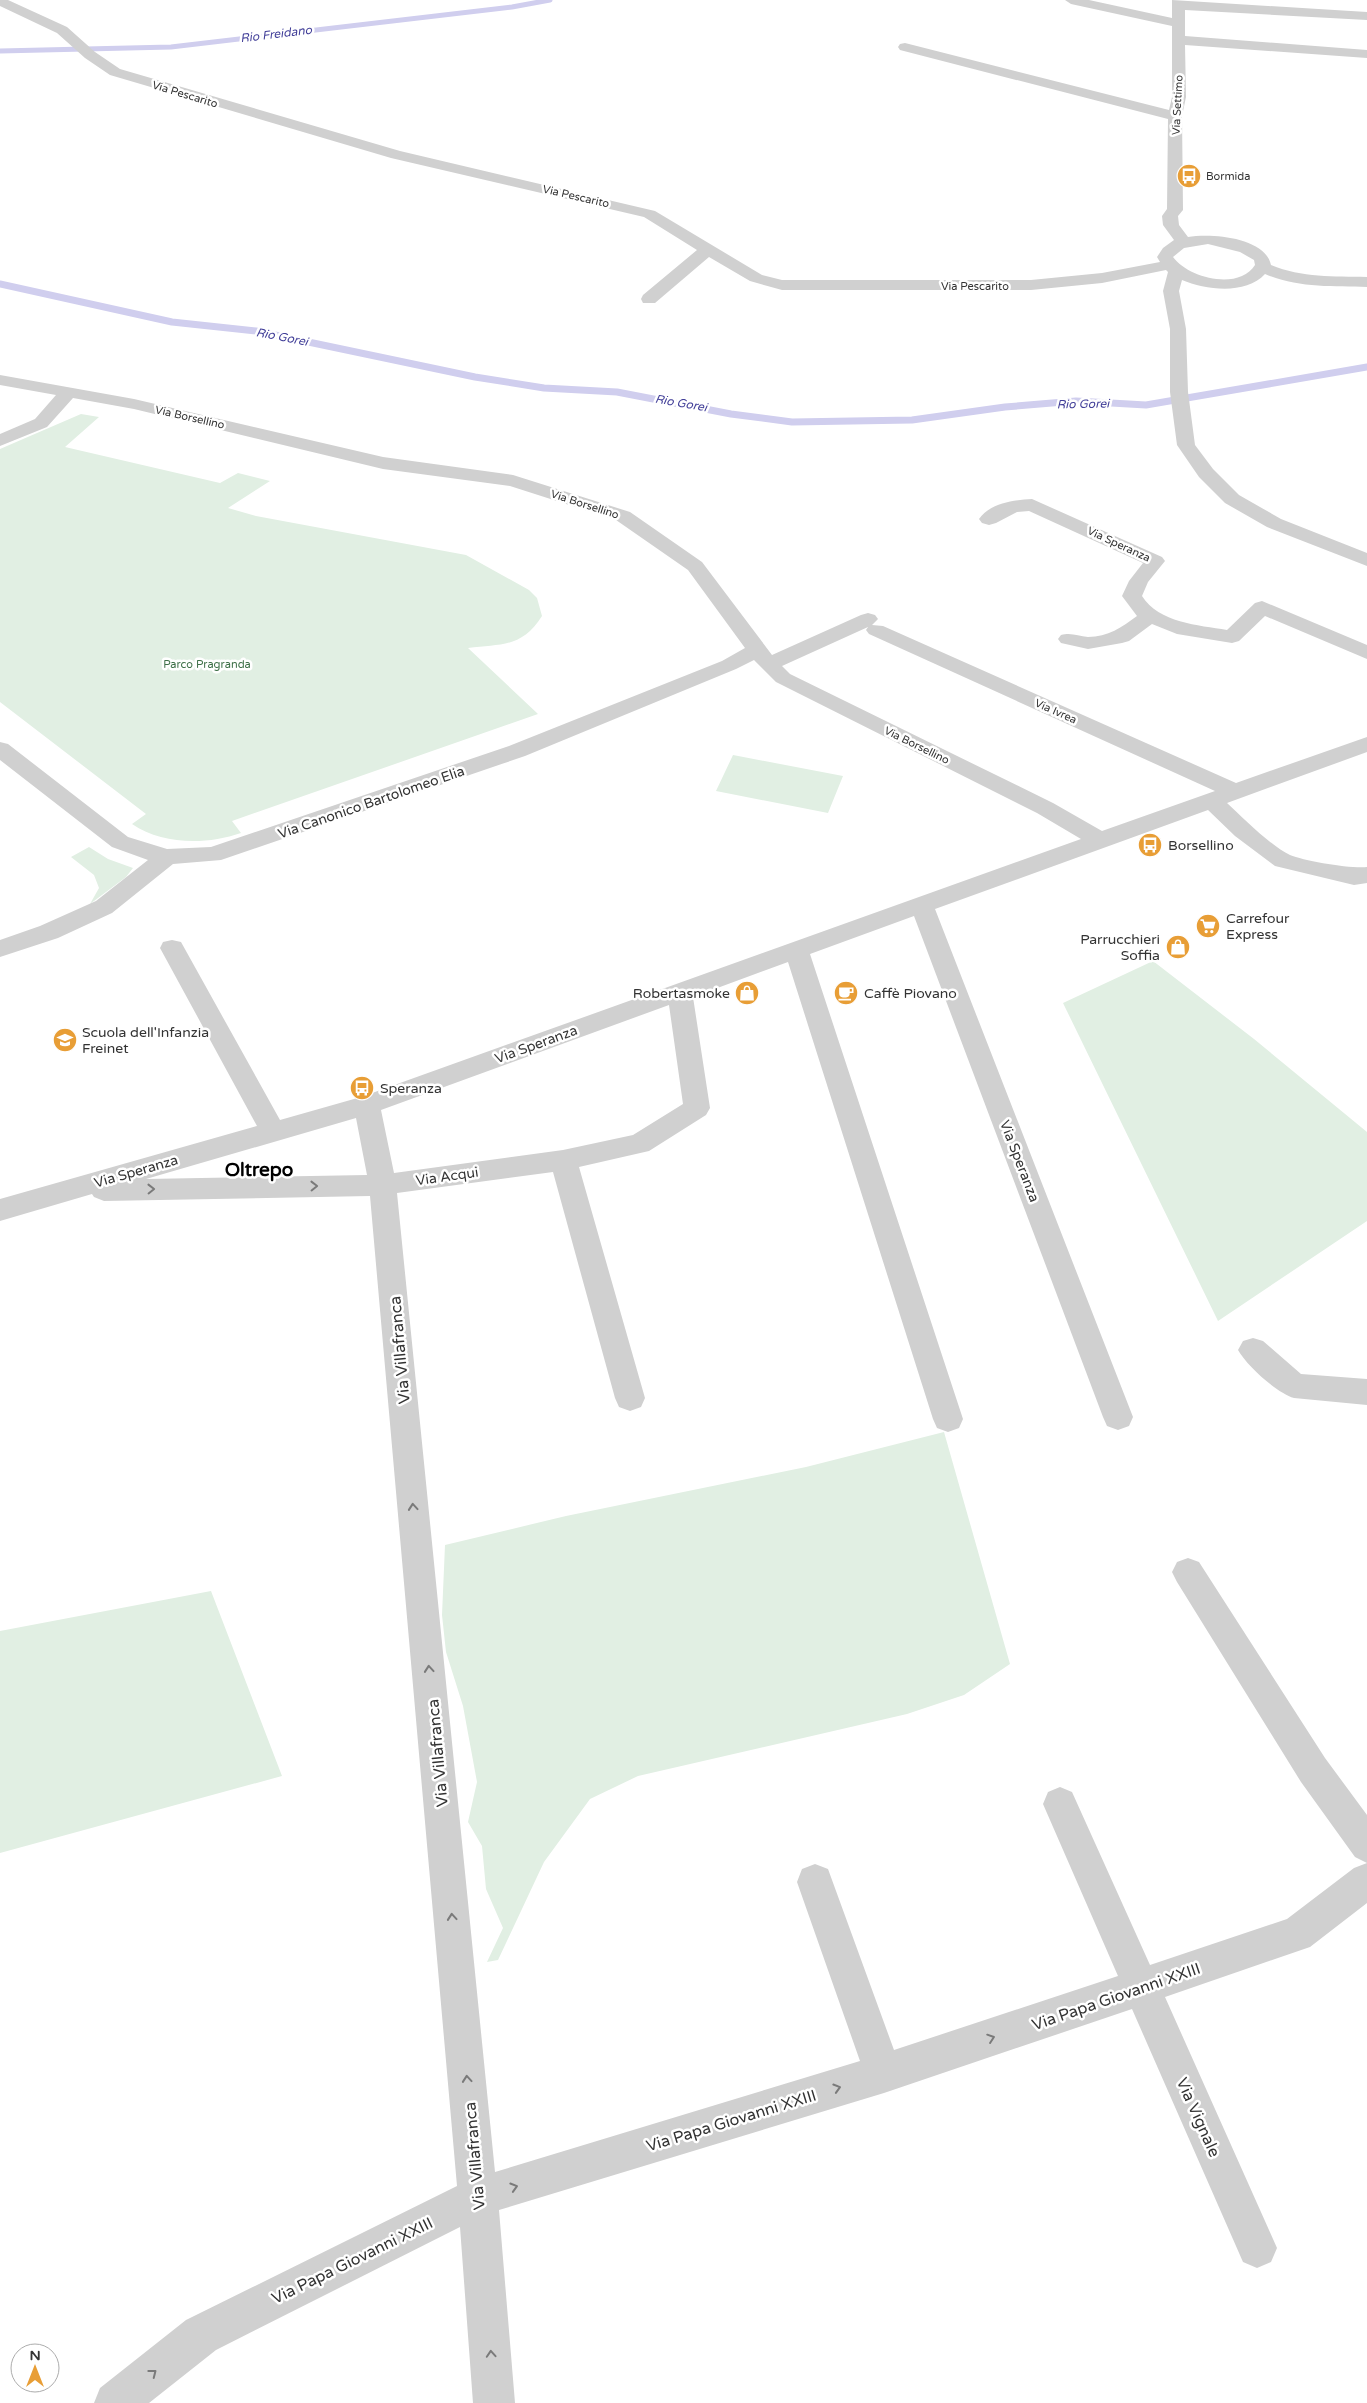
<svg xmlns="http://www.w3.org/2000/svg" width="1367" height="2403" viewBox="0 0 1367 2403" font-family="'Varela Round',sans-serif">
  <style>
    .green { fill: #e1efe3 }
    .lines { fill: none; stroke-linecap: round; stroke-linejoin: round }
    .stream-far1 { stroke: #d0ceee; stroke-width: 5 }
    .stream { stroke: #d0ceee; stroke-width: 7 }
    .minor { fill: #d0d0d0; fill-rule: evenodd }
    .oneway { stroke: #7a7a7a }
    .labels { text-anchor: middle; stroke-width: 5; stroke-linejoin: round; paint-order: stroke }
    .far-street-label { font-size: 11px; fill: #333; stroke: #fff }
    .far-poi-label { font-size: 11px; fill: #333; stroke: #fff; text-anchor: start }
    .far-park-label { font-size: 11px; fill: #3e7048; stroke: #fff }
    .far-water-label { font-size: 12px; font-style: italic; fill: #413e98; stroke: #fff }
    .street-label { font-size: 14px; fill: #333; stroke: #fff }
    .poi-label { font-size: 14px; fill: #333; stroke: #fff; text-anchor: start }
    .near-street-label { font-size: 16px; fill: #333; stroke: #fff }
    .district-label { font-size: 19px; font-weight: bold; fill: #000; stroke: #fff }
  </style>
  <rect width="100%" height="100%" fill="#fff"/>
  <path class="green" d="M81 414 99 417 65 447 220 483 238 473 270 481 228 508 256 516 466 555 529 590 537 598 542 616C522 648 500 644 468 648L538 714 232 821 241 833C206 845 163 845 132 824L146 814 0 702V449Z
    M733 755 843 776 828 813 716 791Z
    M89 847 108 859 133 868 126 877 90 904 99 888 94 875 71 857Z
    M1153 961 1254 1039 1367 1132V1221L1218 1321 1063 1003Z
    M944 1432 1010 1664 964 1695 907 1714 638 1776 590 1799 544 1862 498 1960 487 1962 503 1928 486 1889 482 1846 468 1822 477 1782 463 1706 446 1652 442 1615 445 1545 566 1516 806 1467Z
    M211 1591 282 1776 0 1853V1631Z"/>
  <g class="lines">
    <path class="stream-far1" d="M0 51 171 47 512 7 550 0
      M0 284 5 285"/>
    <path class="stream" d="M0 284 172 322 256 331 475 377 544 388 617 392 731 414 792 422 912 420 1005 407 1076 401 1146 405 1367 367"/>
    <path class="minor" d="M0 0H8L67 27 95 52 120 69 400 151 655 211 762 275 782 280H1031L1102 273 1160 262 1157 257 1163 248 1174 240 1163 225 1162 216 1167 209 1168 119 900 50 898 47 900 44 905 43 1169 110 1172 97V26L1071 4 1065 0H1089L1172 18V0L1367 12V20L1185 10V36L1367 50V58L1185 45 1186 97 1182 116 1183 210 1178 216 1179 225 1188 237C1211 233 1265 237 1271 265 1302 278 1334 276 1367 277V287C1333 286 1297 288 1265 274 1246 295 1206 290 1182 280L1179 291 1186 329 1188 392 1195 445 1213 469 1239 495 1281 519 1367 553V566L1267 527 1225 503 1199 477 1177 445 1170 392V329L1163 291 1168 272 1166 270 1102 283 1031 290H782L750 281 709 257 655 303H643L641 299 643 295 697 250 644 217 391 158 110 75 85 58 57 33 0 6ZM1208 244 1240 252 1254 260 1255 265C1239 291 1188 278 1173 257L1184 248Z
      M0 375 134 399 383 457 513 475 630 512 702 562 772 655 861 615 868 613 875 615 878 619 872 625 883 626 1236 783 1367 737V752L1227 803C1243 818 1271 846 1290 855 1304 861 1352 869 1367 867V883L1354 885 1275 866 1235 836 1208 810 935 909 1133 1417 1129 1426 1118 1430 1107 1426 1103 1417 914 916 810 954 963 1419 959 1428 948 1432 937 1428 933 1419 788 962 693 997 710 1108 706 1115 649 1151 579 1167 645 1398 641 1407 630 1411 619 1407 615 1398 553 1172 397 1193 495 2172 860 2061 797 1882 802 1869 815 1864 828 1869 894 2050 1118 1976 1043 1804 1048 1792 1060 1787 1072 1792 1150 1965 1287 1919 1354 1868 1367 1863V1903L1310 1947 1165 1997 1277 2248 1271 2262 1257 2268 1243 2262 1132 2009 884 2093 499 2210 515 2403H473L460 2227 216 2350 149 2403H94L100 2388 186 2320 457 2186 370 1196 104 1201 94 1197 92 1194 0 1221V1199L257 1126 160 948 163 942 172 940 181 942 280 1120 361 1097 1081 839 1037 813 776 682 754 660 736 669 525 756 221 860 173 864 112 913 58 938 0 957V940L40 926 96 901 148 860 112 847 0 760V742L8 744 128 837 167 849 211 847 509 746 722 661 745 648 688 570 616 520 510 486 383 469 134 409 73 398 47 427 0 446V434L35 419 56 395 0 385ZM868 627 866 630 869 634 1215 791 1102 831 1053 803 790 674 782 666ZM669 1005 683 1104 633 1135 563 1150 394 1173 381 1110ZM356 1118 367 1175 146 1179Z
      M1032 499 1162 557 1165 561 1148 582 1142 596C1159 623 1198 625 1227 630L1255 603 1262 601 1367 645V659L1265 616 1239 641 1232 643 1177 634 1152 624 1129 641 1122 643 1088 649 1061 643 1058 639 1061 635C1071 632 1078 636 1088 637 1108 637 1122 627 1137 616L1122 596 1129 581 1143 563 1029 511 1017 512 996 523 989 525 982 523 979 519C990 503 1014 500 1032 499Z
      M1253 1338 1263 1341 1301 1374 1367 1379V1405L1294 1398C1277 1393 1247 1366 1238 1350L1243 1341Z
      M1188 1558 1199 1562 1325 1758 1367 1815V1863L1355 1857 1301 1782 1177 1582 1172 1572 1177 1562Z"/>
  </g>
  <defs><path id="oneway-chevron" d="M-2-3.5L2.5 0L-2 3.5" fill="none" stroke-width="1.6" stroke-linecap="round" stroke-linejoin="round" transform="scale(1.25)"/></defs>
  <g class="oneway">
    <use href="#oneway-chevron" transform="translate(314 1186) rotate(-1)"/>
    <use href="#oneway-chevron" transform="translate(151 1189) rotate(-1)"/>
    <use href="#oneway-chevron" transform="translate(413 1507) rotate(-95)"/>
    <use href="#oneway-chevron" transform="translate(429 1669) rotate(-95)"/>
    <use href="#oneway-chevron" transform="translate(452 1917) rotate(-95)"/>
    <use href="#oneway-chevron" transform="translate(991 2038) rotate(-19)"/>
    <use href="#oneway-chevron" transform="translate(467 2079) rotate(-95)"/>
    <use href="#oneway-chevron" transform="translate(837 2088) rotate(-17)"/>
    <use href="#oneway-chevron" transform="translate(514 2187) rotate(-17)"/>
    <use href="#oneway-chevron" transform="translate(491 2354) rotate(-94)"/>
    <use href="#oneway-chevron" transform="translate(153 2373) rotate(-38)"/>
  </g>
  <defs>
    <g id="bus-disc" transform="scale(1.25)"><circle r="9.5" fill="#e89e36" stroke="#fff"/><path d="M-5-6H5V4H4V6H2V4H-2V6H-4V4H-5ZM-3.5-4V0h7V-4ZM-3.5 1.2v1.5H-2V1.2ZM2 1.2v1.5H3.5V1.2Z" fill="#fff"/></g>
    <g id="supermarket-disc" transform="scale(1.25)"><circle r="9.5" fill="#e89e36" stroke="#fff"/><path d="M-6-5.5h2.5l.6 2H6L4.5 2H-2.5L-4.4-4H-6ZM-1.5 3.2a1.3 1.3 0 1 0 .1 0ZM3 3.2a1.3 1.3 0 1 0 .1 0Z" fill="#fff"/></g>
    <g id="shop-disc" transform="scale(1.25)"><circle r="9.5" fill="#e89e36" stroke="#fff"/><path d="M-5-2.5h2.3a2.7 3.5 0 0 1 5.4 0H5L5.5 6h-11ZM-1.5-2.5h3a1.5 2.3 0 0 0-3 0Z" fill="#fff"/></g>
    <g id="cafe-disc" transform="scale(1.25)"><circle r="9.5" fill="#e89e36" stroke="#fff"/><path d="M-5.5-4.5H6V0H3Q3 3.5 0 3.5H-2.5Q-5.5 3.5-5.5 0ZM3-3.2v2h1.7v-2ZM-6 4.5H4V6H-6Z" fill="#fff"/></g>
    <g id="school-disc" transform="scale(1.25)"><circle r="9.5" fill="#e89e36" stroke="#fff"/><path d="M0-5L7-2L0 1L-7-2ZM-4 1L0 2.5L4 1V4Q0 6-4 4Z" fill="#fff"/></g>
  </defs>
  <g fill-rule="evenodd">
    <use href="#bus-disc" x="1189" y="176"/>
    <use href="#bus-disc" x="1150" y="845"/>
    <use href="#supermarket-disc" x="1208" y="926"/>
    <use href="#shop-disc" x="1178" y="947"/>
    <use href="#shop-disc" x="747" y="993"/>
    <use href="#cafe-disc" x="846" y="993"/>
    <use href="#school-disc" x="65" y="1040"/>
    <use href="#bus-disc" x="362" y="1088"/>
  </g>
  <g class="labels">
    <g class="far-street-label">
      <text transform="translate(185 94) rotate(17)" y="4">Via Pescarito</text>
      <text transform="translate(1177 105) rotate(-87)" y="4">Via Settimo</text>
      <text transform="translate(576 196) rotate(13)" y="4">Via Pescarito</text>
      <text x="975" y="290">Via Pescarito</text>
      <text transform="translate(190 417) rotate(13)" y="4">Via Borsellino</text>
      <text transform="translate(585 504) rotate(18)" y="4">Via Borsellino</text>
      <text transform="translate(1119 544) rotate(25)" y="4">Via Speranza</text>
      <text transform="translate(1056 711) rotate(24)" y="4">Via Ivrea</text>
      <text transform="translate(917 745) rotate(26)" y="4">Via Borsellino</text>
    </g>
    <g class="far-poi-label">
      <text x="1206" y="180">Bormida</text>
    </g>
    <g class="far-park-label">
      <text x="207" y="668">Parco Pragranda</text>
    </g>
    <g class="far-water-label">
      <text transform="translate(276 34) rotate(-7)" y="4">Rio Freidano</text>
      <text transform="translate(282 337) rotate(11)" y="4">Rio Gorei</text>
      <text transform="translate(681 403) rotate(10)" y="4">Rio Gorei</text>
      <text transform="translate(1083 404) rotate(-1)" y="4">Rio Gorei</text>
    </g>
    <g class="street-label">
      <text transform="translate(371 802) rotate(-19)" y="5">Via Canonico Bartolomeo Elia</text>
      <text transform="translate(536 1044) rotate(-20)" y="5">Via Speranza</text>
      <text transform="translate(1020 1161) rotate(69)" y="5">Via Speranza</text>
      <text transform="translate(136 1171) rotate(-16)" y="5">Via Speranza</text>
      <text transform="translate(447 1176) rotate(-8)" y="5">Via Acqui</text>
    </g>
    <g class="poi-label">
      <text x="1168" y="850">Borsellino</text>
      <text x="1226" y="923">Carrefour<tspan x="1226" dy="16">Express</tspan></text>
      <text x="1160" y="944" text-anchor="end">Parrucchieri<tspan x="1160" dy="16">Soffia</tspan></text>
      <text x="730" y="998" text-anchor="end">Robertasmoke</text>
      <text x="864" y="998">Caffè Piovano</text>
      <text x="82" y="1037">Scuola dell'Infanzia<tspan x="82" dy="16">Freinet</tspan></text>
      <text x="380" y="1093">Speranza</text>
    </g>
    <g class="near-street-label">
      <text transform="translate(399 1350) rotate(-95)" y="6">Via Villafranca</text>
      <text transform="translate(437 1753) rotate(-95)" y="6">Via Villafranca</text>
      <text transform="translate(1116 1996) rotate(-19)" y="6">Via Papa Giovanni XXIII</text>
      <text transform="translate(1199 2117) rotate(66)" y="6">Via Vignale</text>
      <text transform="translate(731 2120) rotate(-17)" y="6">Via Papa Giovanni XXIII</text>
      <text transform="translate(474 2156) rotate(-95)" y="6">Via Villafranca</text>
      <text transform="translate(352 2260) rotate(-26)" y="6">Via Papa Giovanni XXIII</text>
    </g>
    <g class="district-label">
      <text x="259" y="1176">Oltrepo</text>
    </g>
  </g>
  <g transform="translate(35 2368)"><circle r="24" fill="#ffffff" stroke="#adadad"/>
  <path d="M0-4L9 19L0 12L-9 19Z" fill="#e89e36"/>
  <text y="-8" font-size="14" font-weight="bold" text-anchor="middle" fill="#333333">N</text>
  </g>
</svg>
